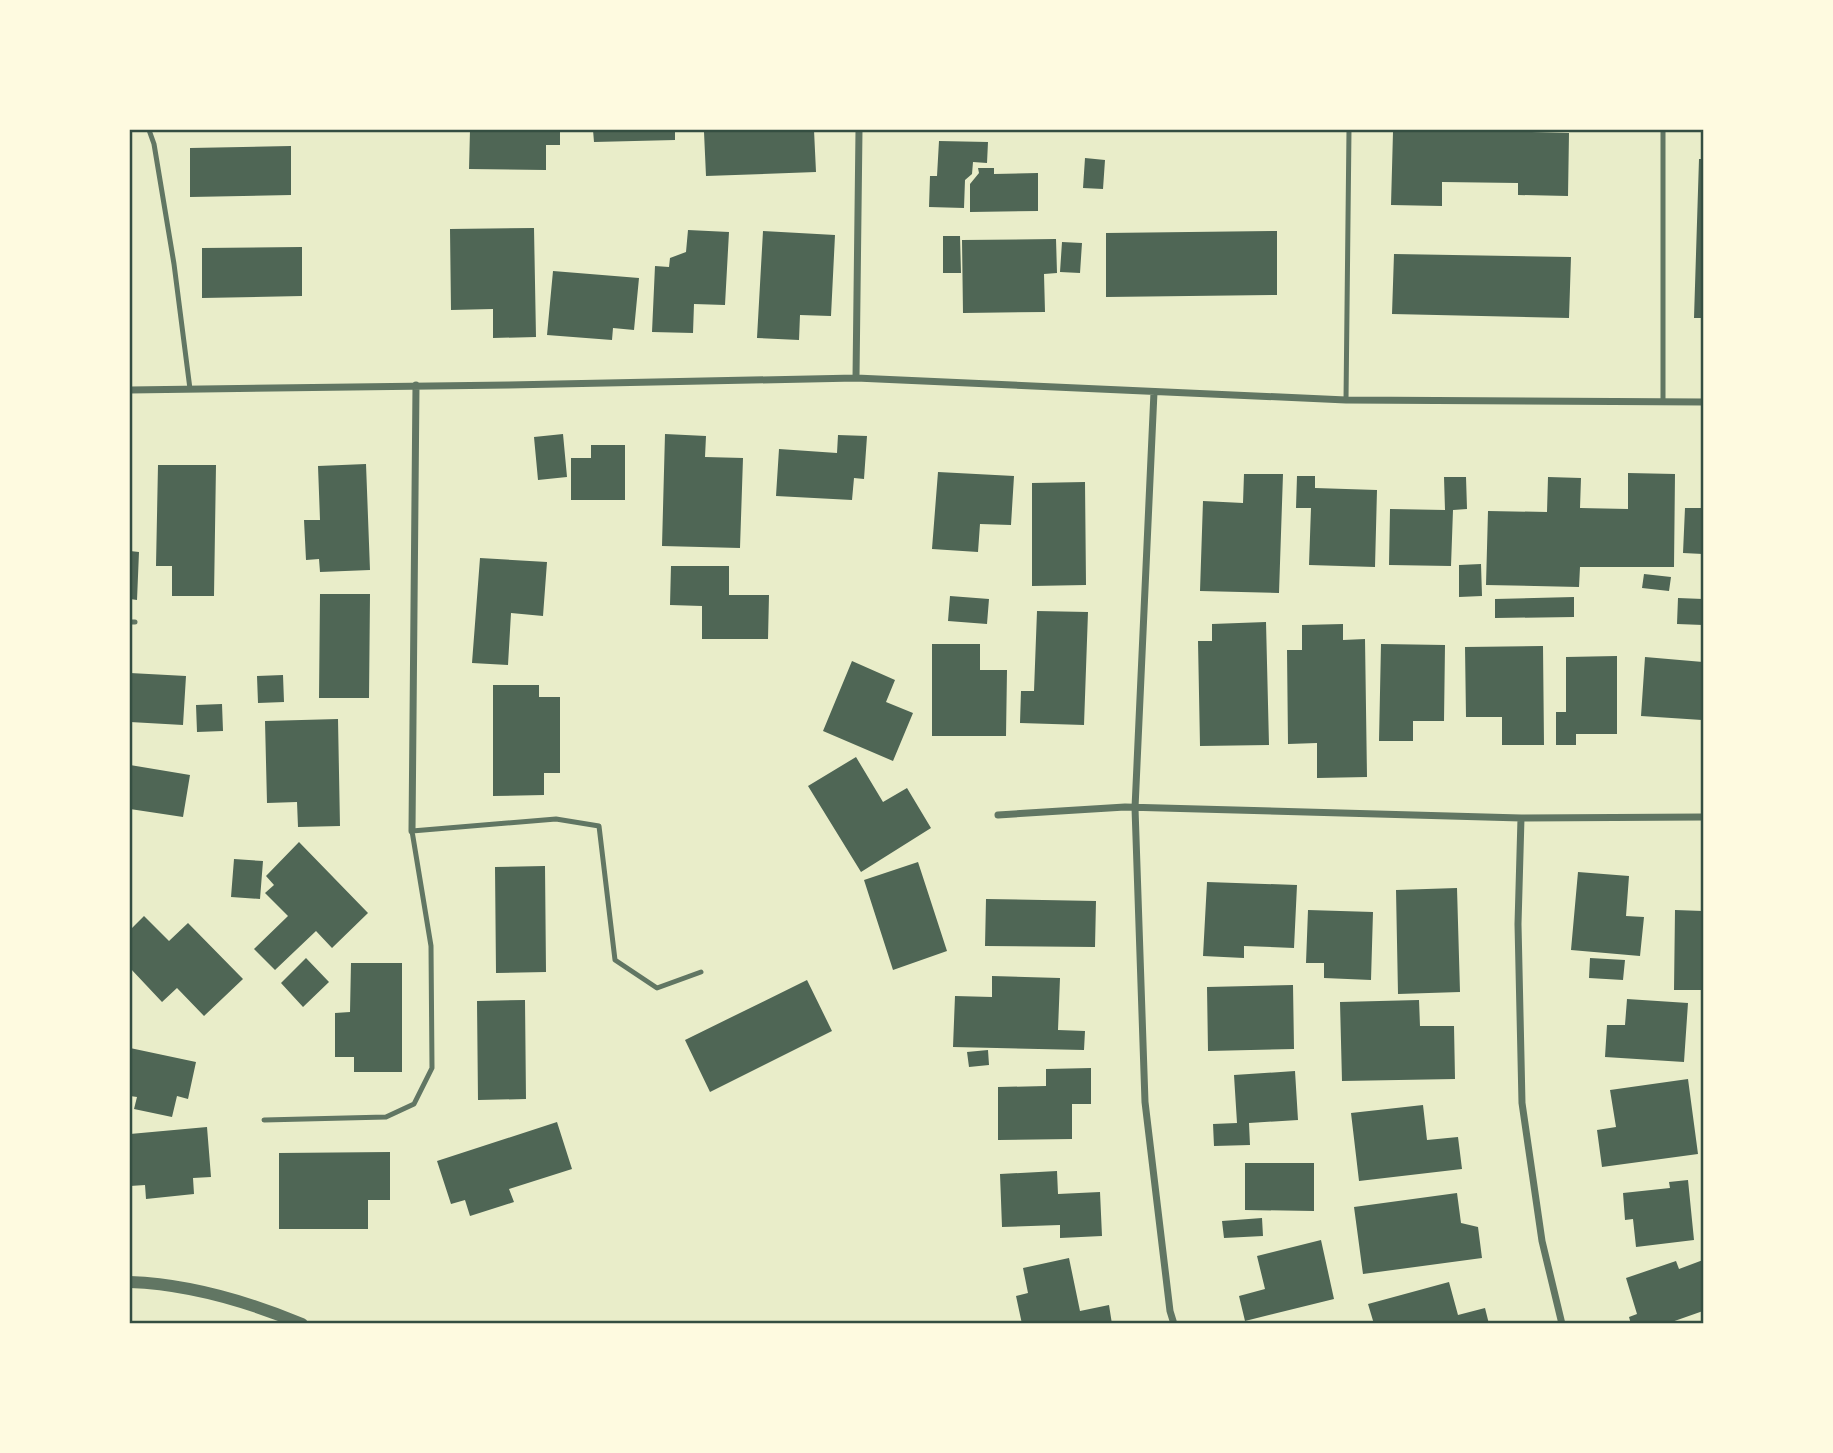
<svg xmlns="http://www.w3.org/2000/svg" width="1833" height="1453" viewBox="0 0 1833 1453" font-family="'Playfair Display',serif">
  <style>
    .building { fill: #4f6655 }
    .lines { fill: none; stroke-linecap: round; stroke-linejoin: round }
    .service { stroke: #617663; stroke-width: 5 }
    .minor { stroke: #617663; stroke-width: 7 }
    .tertiary { stroke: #617663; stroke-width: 12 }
    .neatline { fill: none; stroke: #344e41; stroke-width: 2.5 }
  </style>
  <rect width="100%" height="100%" fill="#e9edc9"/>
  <path class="building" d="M470 130H560V145H546V170L469 169Z
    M593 130H675V140L594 142Z
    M757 130H814L816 172 706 176 704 132Z
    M1425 130H1532V132L1569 133 1568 196 1518 195V183L1442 182V206L1391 205 1393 132H1425Z
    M939 141 988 142 987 163 973 162 972 174 965 180 964 208 929 207 930 176H937Z
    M291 146V195L190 197V148Z
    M1085 158 1105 160 1103 189 1083 188Z
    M1699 159H1703V318H1694Z
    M978 168H994V174L1038 173V211L970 212V184L979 173Z
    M534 228 536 337 493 338V309L451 310 450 229Z
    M688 230 729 232 725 305 694 304 693 333 652 332 655 266 669 267 670 258 686 252Z
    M763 231 835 235 831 316 800 315 799 340 757 338Z
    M1277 231V295L1106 297V233Z
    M943 236H960L961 273H943Z
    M1056 239 1057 273 1044 274 1045 312 963 313 962 240Z
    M1062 242 1082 243 1080 273 1060 272Z
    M302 247V296L202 298V248Z
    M1394 254 1571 257 1569 318 1392 314Z
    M553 271 639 278 634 330 613 328 612 340 547 335Z
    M563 434 567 477 538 480 534 437Z
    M665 434 706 436 705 457 743 458 740 548 662 546Z
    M838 435 867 436 864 479 854 478 852 500 776 496 779 449 837 453Z
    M591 445H625V500H571V458H591Z
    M366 464 370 570 320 572 319 559 306 560 304 520H320L318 466Z
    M158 465H216L214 596H172V566H156Z
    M938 472 1014 476 1011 525 980 524 978 552 932 549Z
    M1628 473 1675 474 1674 567H1580L1579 587 1486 585 1488 511 1547 512 1548 477 1581 478 1580 508 1628 509Z
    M1244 474H1283L1279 593 1200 591 1203 501 1243 503Z
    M1297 476H1315V488L1377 490 1375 567 1309 565 1311 508H1296Z
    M1444 477H1466L1467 509 1453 510 1451 566 1389 565 1390 509 1445 510Z
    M1085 482 1086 585 1032 586V483Z
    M1685 508H1703V554L1683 553Z
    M130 551 139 552 137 600 130 599Z
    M480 558 547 562 543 616 511 613 508 665 472 663Z
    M1481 564 1482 596 1459 597V565Z
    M671 566H729V595H769L768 639H702V606L670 605Z
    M1644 574 1671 577 1669 591 1642 588Z
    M320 594H370L369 698H319Z
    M950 596 989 599 987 624 948 621Z
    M1574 597V617L1495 618V599Z
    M1678 598 1703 599V625L1677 624Z
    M1037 611 1088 612 1084 725 1020 723 1021 691H1034Z
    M1266 622 1269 745 1200 746 1198 641H1212V624Z
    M1343 624V640L1365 639 1367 777 1317 778V743L1288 744 1287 650H1302V625Z
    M932 644H980V670H1007L1006 736H932Z
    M1381 644 1445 645 1444 721H1413V741H1379Z
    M1543 646 1544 745H1502V717H1466L1465 647Z
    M1617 656V734H1576V745H1556V712H1566V657Z
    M1645 657 1703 662 1702 720 1641 716Z
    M852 661 895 680 886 702 913 713 893 761 823 731Z
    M130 673 186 676 183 725 130 722Z
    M283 675 284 702 258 703 257 676Z
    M493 685H539V697H560V773H544V795L493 796Z
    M222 704 223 731 197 732 196 705Z
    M338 719 340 826 298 827 297 802 267 803 265 721Z
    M856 757 883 802 907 788 931 828 861 872 808 786Z
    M130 765 190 775 183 817 130 809Z
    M299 842 368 913 332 948 316 931 275 970 254 949 288 916 265 893 274 885 266 876Z
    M234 859 263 861 260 899 231 897Z
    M918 862 947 951 893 970 864 880Z
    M545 866 546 972 496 973 495 867Z
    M1578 872 1629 876 1626 916 1644 917 1640 956 1571 950Z
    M1207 882 1297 885 1294 948 1244 946V958L1203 956Z
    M1457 888 1460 992 1398 994 1396 890Z
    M986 899 1096 901 1095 947 985 946Z
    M1308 910 1373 912 1371 980 1324 978V963H1306Z
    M1675 910 1703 911V990H1674Z
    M144 916 169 941 188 923 243 979 204 1016 177 988 162 1002 130 968V930Z
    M306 958 329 982 303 1007 281 983Z
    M1590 958 1625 960 1623 980 1589 978Z
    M351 963H402V1072H354V1057H335V1013L350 1012Z
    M992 976 1060 978 1058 1030 1085 1031 1084 1050 953 1047 955 996 992 997Z
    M807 980 832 1031 710 1092 685 1040Z
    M1293 985 1294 1049 1208 1051 1207 987Z
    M1627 999 1688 1003 1684 1062 1605 1057 1607 1025H1625Z
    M525 1000 526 1099 478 1100 477 1001Z
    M1419 1000 1420 1026H1454L1455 1079 1342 1081 1340 1002Z
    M130 1048 196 1062 188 1099 177 1096 172 1117 134 1109 137 1097 130 1096Z
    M988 1050 989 1065 969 1067 967 1052Z
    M1091 1068V1104H1072V1139L998 1140V1087L1046 1086V1069Z
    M1295 1071 1298 1120 1249 1123 1250 1145 1214 1146 1213 1124 1237 1123 1234 1075Z
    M1688 1079 1698 1154 1602 1167 1597 1130 1616 1127 1610 1090Z
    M1423 1105 1427 1140 1458 1137 1462 1169 1359 1181 1351 1113Z
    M557 1122 572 1169 509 1189 514 1202 470 1216 465 1200 451 1204 437 1161Z
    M207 1127 211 1177 193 1178 194 1194 146 1199 145 1185 130 1186V1134Z
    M390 1152V1200H368V1229H279V1153Z
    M1245 1163H1314V1211L1245 1210Z
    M1057 1171 1058 1194 1100 1192 1102 1236 1060 1238V1225L1002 1227 1000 1174Z
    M1688 1180 1694 1240 1636 1247 1633 1219 1625 1220 1623 1193 1670 1188 1669 1182Z
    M1457 1193 1461 1223 1478 1227 1482 1258 1363 1274 1354 1207Z
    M1262 1218 1263 1236 1224 1238 1222 1221Z
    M1321 1240 1334 1299 1245 1321 1239 1296 1265 1289 1257 1256Z
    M1069 1258 1080 1311 1109 1305 1112 1324H1022L1016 1296 1028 1293 1023 1268Z
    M1703 1260V1311L1666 1324H1631L1629 1317 1637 1314 1626 1278 1676 1261 1679 1269Z
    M1449 1282 1458 1315 1485 1308 1489 1324H1374L1368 1304Z"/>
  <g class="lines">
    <path class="service" d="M149 130 154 144 174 264 190 389
      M1346 400 1349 130
      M1663 401V130
      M130 622H135
      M264 1120 386 1117 414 1104 432 1068 431 946 412 831 556 819 599 826 615 960 657 988 701 972"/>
    <path class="minor" d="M856 378 859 130
      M130 390 509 385 856 378 1346 400 1703 402
      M1154 392 1135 808 1145 1102 1170 1311 1174 1324
      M998 815 1125 807 1521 818 1703 817
      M1521 818 1518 924 1522 1103 1542 1241 1562 1324
      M412 831 416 385"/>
    <path class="tertiary" d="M130 1282C187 1284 249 1302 302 1324"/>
  </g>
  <rect width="1833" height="1453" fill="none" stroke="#fefae0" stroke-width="262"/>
  <rect x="131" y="131" width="1571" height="1191" class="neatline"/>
</svg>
